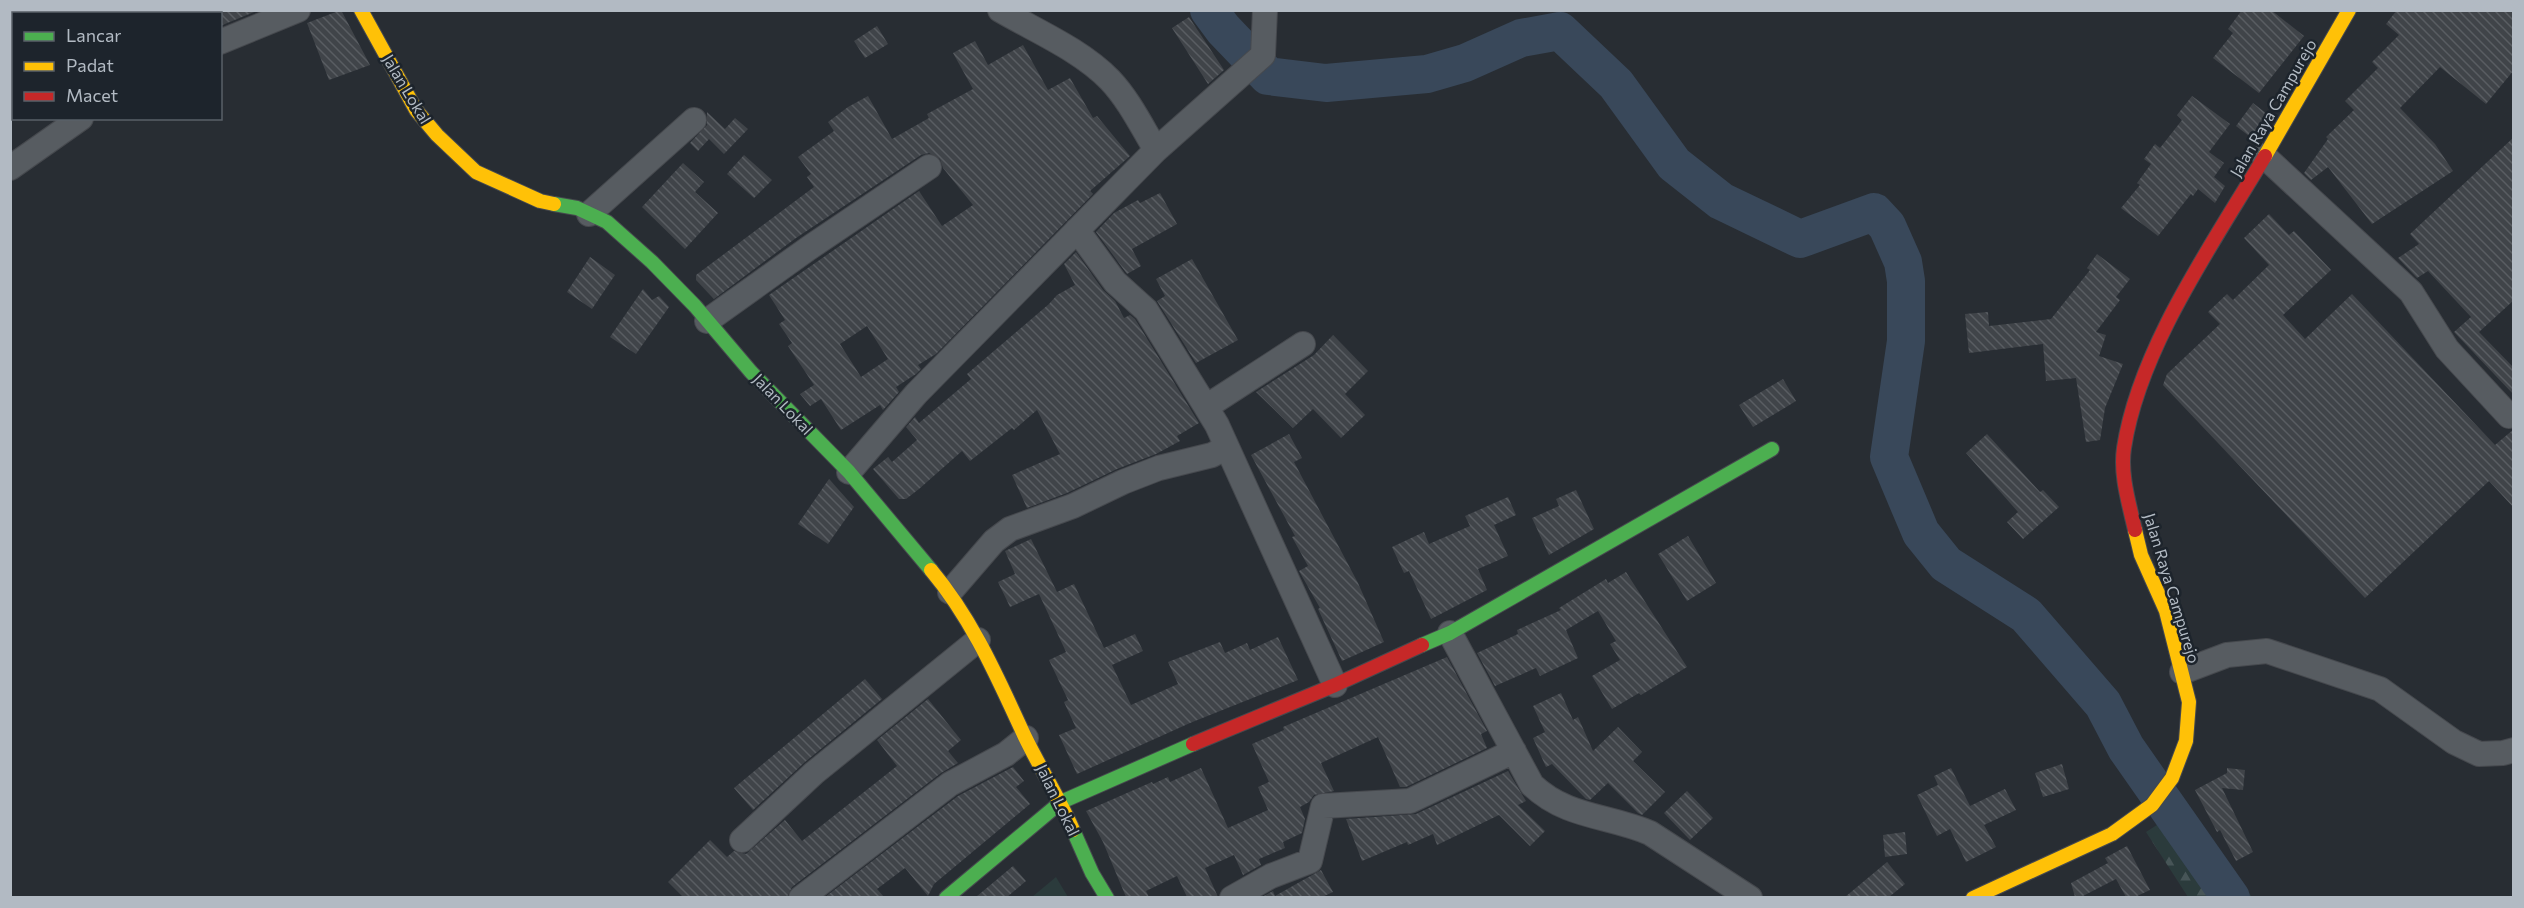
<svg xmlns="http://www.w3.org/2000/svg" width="2524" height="908" viewBox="0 0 2524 908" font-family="Commissioner,sans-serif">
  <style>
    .forest { fill: url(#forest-firs) }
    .pitch { fill: #2b3b3c }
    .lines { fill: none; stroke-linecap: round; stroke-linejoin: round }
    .river { stroke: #39485a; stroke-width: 38 }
    .building { fill: url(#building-back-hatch); fill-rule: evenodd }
    .street-casing { stroke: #46494e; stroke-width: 26 }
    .fast-casing { stroke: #46494e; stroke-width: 16 }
    .slow-casing { stroke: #46494e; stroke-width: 16 }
    .jam-casing { stroke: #46494e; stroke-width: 16 }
    .street { stroke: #575c61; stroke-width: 24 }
    .fast { stroke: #4caf50; stroke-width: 14 }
    .slow { stroke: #ffc107; stroke-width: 14 }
    .jam { stroke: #c62828; stroke-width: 14 }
    .labels { text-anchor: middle; stroke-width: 5; stroke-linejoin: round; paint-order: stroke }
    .street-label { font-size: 16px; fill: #b2bac3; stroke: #1d242c }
  </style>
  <defs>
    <pattern id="forest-firs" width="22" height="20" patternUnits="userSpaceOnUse" patternTransform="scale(1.5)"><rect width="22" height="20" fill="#2b3b3c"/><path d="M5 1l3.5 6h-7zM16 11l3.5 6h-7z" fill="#475557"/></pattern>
    <pattern id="building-back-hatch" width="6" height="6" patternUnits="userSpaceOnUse" patternTransform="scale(1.5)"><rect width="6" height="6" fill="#404449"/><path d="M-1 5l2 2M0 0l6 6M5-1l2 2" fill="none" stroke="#595d62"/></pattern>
  </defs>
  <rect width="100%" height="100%" fill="#282d33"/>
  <path class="forest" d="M11 10 41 11 40 13 14 14 13 62 11 64Z
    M2182 809 2223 871 2236 876 2252 897H2188L2146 832Z"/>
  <path class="pitch" d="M1056 877 1068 897H1032Z"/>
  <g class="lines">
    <path class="river" d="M1209 10 1223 29 1268 76 1326 83 1427 74 1465 63 1521 38 1560 31 1616 84 1674 164 1721 201 1800 239 1874 212 1887 226 1903 262 1906 281V341L1889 457 1921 533 1946 564 2026 615 2103 704 2126 748 2231 898"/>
  </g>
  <path class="building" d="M220 10H259L220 26Z
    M341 10 370 65 329 80 307 23Z
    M2242 10H2271L2304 36 2259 93 2213 58 2233 33 2228 29Z
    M2397 10H2514V70L2486 104 2440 67 2400 108 2435 144 2453 171 2372 224 2328 167 2311 180 2304 173 2328 139 2326 137 2354 110 2345 101 2378 68 2372 62 2399 35 2386 24Z
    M1189 17 1224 70 1208 84 1172 28Z
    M877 26 888 44 865 58 854 41Z
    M975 41 988 65 1023 45 1048 90 1070 78 1093 118 1097 116 1130 156 1090 191 1093 194 936 354 918 365 921 369 916 374 896 387 899 392 883 410 880 405 841 430 821 399 810 406 800 394 814 385 788 346 792 343 779 324 785 320 769 295 919 191 942 226 973 205 943 168 940 159 929 153 921 155 796 238 714 299 696 280V275L814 187 807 177 811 174 798 157 834 131 828 122 848 107 868 96 892 139 929 118 927 114 973 89 953 53ZM867 326 888 359 861 377 840 344Z
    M2192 96 2230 124 2209 152 2224 163 2214 177 2225 186 2215 203 2198 189 2193 196 2191 194 2158 236 2121 208 2140 185 2137 183 2151 164 2144 159 2155 144 2160 148 2182 120 2177 115Z
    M2253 103 2267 114 2253 139 2236 126Z
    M707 112 725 129 735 118 748 129 724 154 709 139 698 151 690 143 707 125Z
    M2514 137V300L2479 332 2514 368V395L2454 332 2471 317 2428 271 2417 278 2398 258 2419 244 2410 234Z
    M744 155 772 180 754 198 727 174Z
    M683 163 704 182 695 192 718 213 685 249 642 207Z
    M1160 193 1177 224 1132 249 1141 266 1127 274 1096 232 1114 213 1138 200 1140 203Z
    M2269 214 2289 235 2294 231 2331 270 2283 315 2305 339 2352 294 2495 445 2514 429V508L2489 481 2365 598 2163 385 2167 374 2220 324 2208 312 2227 294 2233 300 2269 265 2244 238Z
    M1076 252 1103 290 1115 301 1124 318 1130 315 1135 319 1199 423 1177 436 1180 441 1156 454 1117 469 1067 493 1027 508 1012 475 1060 454 1037 410 1014 430 1012 428 970 461 962 451 919 489 906 499H899L873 469 888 457 892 462 917 440 906 427 915 417 919 423 971 379 967 374 1049 304 1057 295 1075 285 1064 264Z
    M2097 254 2130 279 2116 297 2120 300 2096 332 2106 335 2099 356 2123 364 2105 408 2100 440 2086 442 2076 378 2046 381 2043 344 1969 353 1965 314 1988 312 1989 326 2051 319 2090 270 2087 268Z
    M590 257 615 275 592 309 567 292Z
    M1192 259 1238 340 1196 363 1157 301 1165 296 1156 279Z
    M643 289 652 300 659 296 669 307 636 354 610 337Z
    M1333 335 1368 371 1345 394 1365 415 1341 438 1313 409 1293 428 1256 392 1314 355Z
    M1783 379 1796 401 1753 427 1739 405Z
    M1289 434 1302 458 1294 462 1358 583 1384 642 1342 661 1318 609 1320 608 1299 571 1308 566 1292 537 1295 536 1251 455Z
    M1987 434 2040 492 2043 490 2059 507 2023 539 2007 522 2018 512 1966 453Z
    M829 479 854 507 828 544 798 524Z
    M1576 490 1594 529 1549 555 1532 518 1559 506 1556 499Z
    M1508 497 1516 515 1494 525 1508 556 1478 569 1487 590 1431 619 1409 571 1404 573 1392 547 1424 532 1429 544 1470 526 1465 516Z
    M1688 536 1716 583 1687 601 1658 554Z
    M1031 539 1057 592 1074 584 1104 648 1135 634 1143 651 1112 665 1131 705 1178 684 1168 662 1220 642 1225 653 1247 643 1250 650 1278 637 1298 680 1190 723 1077 774 1059 735 1076 728 1064 702 1068 700 1049 660 1066 652 1039 594 1010 607 998 582 1015 574 1005 551Z
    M1626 572 1687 667 1641 695 1639 693 1612 709 1592 676 1620 660 1610 644 1616 641 1598 611 1566 630 1578 658 1540 676 1536 668 1495 686 1477 653 1518 634 1517 630 1561 610 1559 608 1606 579 1608 583Z
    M1447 657 1487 731 1481 734 1487 748 1406 787H1400L1378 737 1321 763 1334 791 1314 795 1309 802 1300 807 1305 819 1302 833 1283 842 1285 848 1259 859 1261 865 1243 875 1234 855 1205 868 1218 897H1187L1177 876 1146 891 1149 897H1126L1103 842 1086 811 1152 782 1153 784 1168 777 1170 782 1201 768 1228 828 1268 810 1258 787 1269 782 1252 744 1284 730 1283 727Z
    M865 679 882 699 805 762 753 810 734 788Z
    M1561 693 1573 720 1578 717 1593 751 1618 727 1642 752 1633 761 1665 792 1642 815 1638 813 1608 783 1590 800 1586 799 1552 764 1546 767 1533 738 1545 732 1533 706Z
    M928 699 961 740 948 751 958 763 941 773 792 887 787 897H683L668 882 710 840 727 857 734 851 746 854 785 820 802 841 897 766 877 740Z
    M2062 764 2069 789 2043 797 2035 773Z
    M1013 767 1024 781 1016 787 1030 804 934 884 928 896 905 868 877 889 884 897H825L958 796Z
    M1951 768 1970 806 2005 789 2016 810 1984 825 1996 847 1966 862 1950 829 1937 836 1917 795 1938 785 1934 776Z
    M2227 768 2245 770 2243 790 2222 788 2253 852 2236 861 2220 830 2217 832 2195 790 2227 773Z
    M1508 771 1526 801 1518 805 1545 831 1530 846 1499 815 1437 845 1433 834 1408 845 1407 842 1362 861 1346 819 1416 814Z
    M1687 791 1713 818 1690 840 1664 813Z
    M1905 832 1907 854 1885 857 1883 835Z
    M2127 846 2150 890 2135 897H2126L2116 879 2081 897H2075L2071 883 2108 863 2105 858Z
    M1887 862 1905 884 1889 897H1845Z
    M1013 866 1026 881 1007 897H976Z
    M1321 870 1333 892 1322 897H1262L1273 891 1275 896Z"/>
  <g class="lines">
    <g class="street-casing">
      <path id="street" d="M220 42 298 10
        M1156 150 1263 55 1265 10
        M2264 156 2411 292 2447 349 2509 416
        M10 168 81 118
        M589 214 694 120
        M1077 230 1115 282 1146 310 1206 407
        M707 321 809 248 929 167
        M1303 344 1206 407 1217 425 1335 685
        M849 472 916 394 1156 150C1142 127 1129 100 1110 80 1081 50 1036 31 1000 10
        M950 592 994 541 1010 529 1073 506 1123 482 1159 468 1212 455 1227 447
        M1450 633 1532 785C1567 818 1608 815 1650 833L1750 898
        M2182 672 2227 655 2267 651 2380 689 2454 742 2479 754 2503 753 2514 750
        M742 840 814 773 978 640
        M801 898 950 784 1006 754 1026 738
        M1232 898 1271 876 1310 861 1323 806 1410 801 1514 751"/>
    </g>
    <g class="fast-casing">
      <path id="fast" d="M554 204 577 208 607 222 652 262 695 306 751 372 849 472 931 570
        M1422 645 1450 633 1772 449
        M1073 830 1092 873 1107 898
        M946 898 1061 802 1193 744"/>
    </g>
    <g class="slow-casing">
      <path id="slow" d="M361 10 416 110 437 135 476 172 540 201 554 204
        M2265 156 2349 10
        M931 570C973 620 998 679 1025 737 1040 768 1059 798 1073 830
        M1973 898 2112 834 2152 805 2172 778 2186 741 2189 702 2166 611 2141 555 2135 530"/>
    </g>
    <g class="jam-casing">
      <path id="jam" d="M2135 530C2129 503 2120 475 2124 448 2139 348 2214 242 2265 156
        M1193 744 1335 685 1422 645"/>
    </g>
    <use href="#street" class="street"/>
    <use href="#fast" class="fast"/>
    <use href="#slow" class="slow"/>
    <use href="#jam" class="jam"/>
  </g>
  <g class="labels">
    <g class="street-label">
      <text transform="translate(407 89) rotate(59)" y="6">Jalan Lokal</text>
      <text transform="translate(2273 108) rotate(-60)" y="6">Jalan Raya Campurejo</text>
      <text transform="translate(783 404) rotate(46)" y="6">Jalan Lokal</text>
      <text transform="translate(2172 588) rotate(73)" y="6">Jalan Raya Campurejo</text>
      <text transform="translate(1058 800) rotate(64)" y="6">Jalan Lokal</text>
    </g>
  </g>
  <rect width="2524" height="908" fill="none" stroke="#b2bac3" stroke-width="24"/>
  <rect x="12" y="12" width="210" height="108" fill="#1d242c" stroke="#596068" stroke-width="1.5"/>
  <rect x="24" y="32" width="30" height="9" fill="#4caf50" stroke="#596068" stroke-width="1.5"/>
  <text x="66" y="42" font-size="18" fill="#b2bac3">Lancar</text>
  <rect x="24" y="62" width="30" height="9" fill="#ffc107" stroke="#596068" stroke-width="1.5"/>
  <text x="66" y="72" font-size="18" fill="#b2bac3">Padat</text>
  <rect x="24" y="92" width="30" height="9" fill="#c62828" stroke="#596068" stroke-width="1.5"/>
  <text x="66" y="102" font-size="18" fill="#b2bac3">Macet</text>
</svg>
